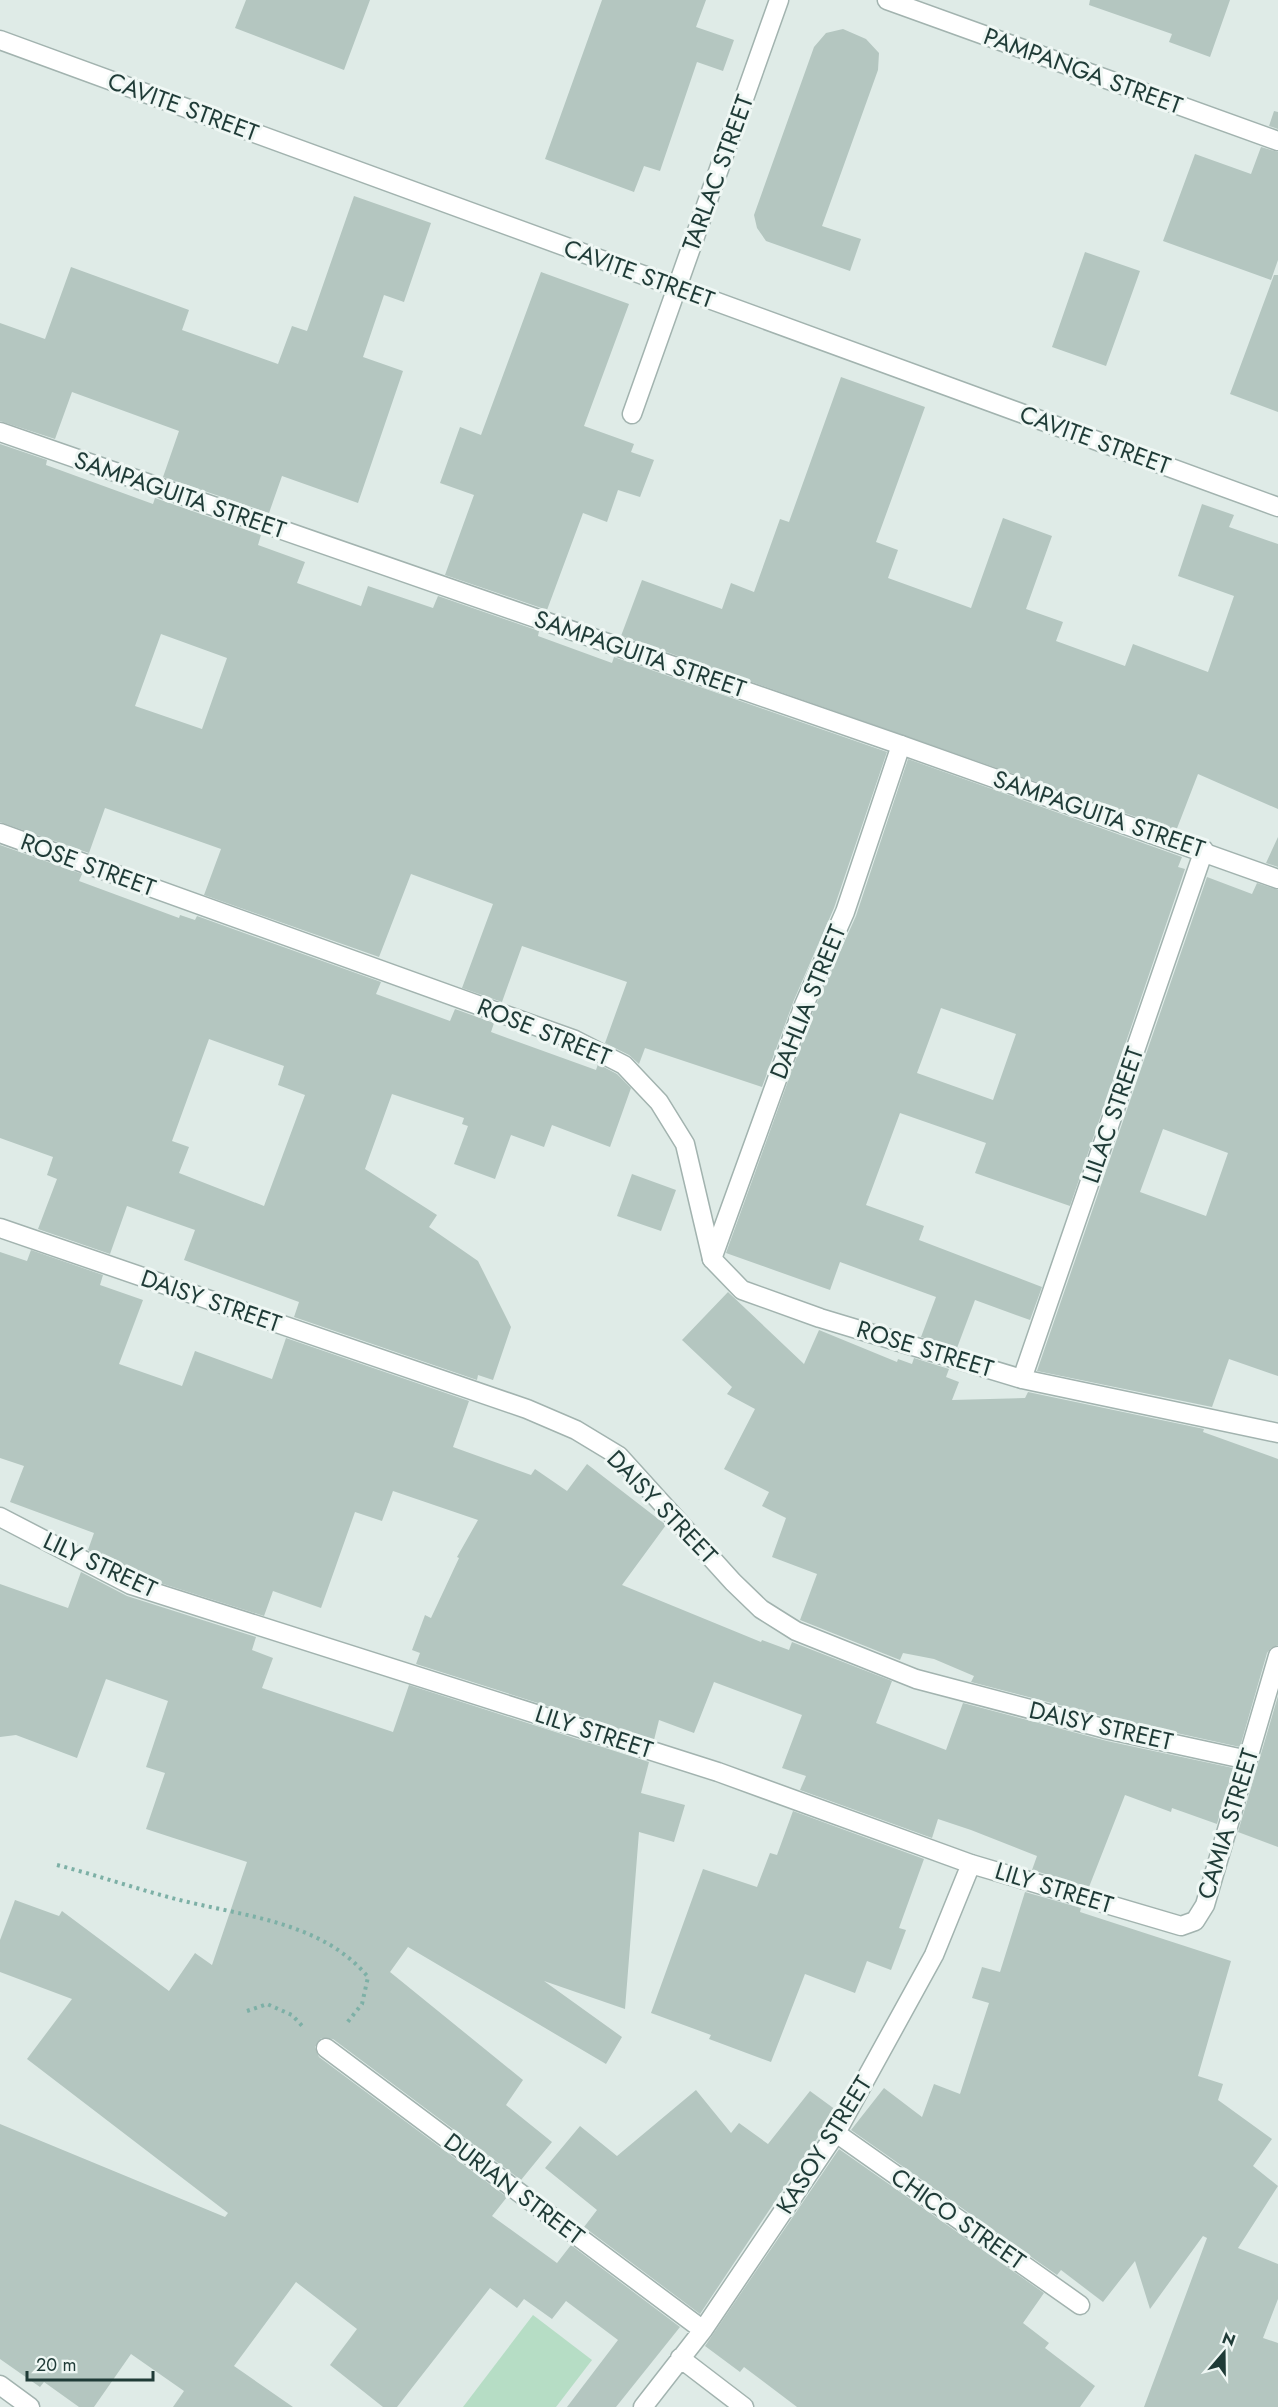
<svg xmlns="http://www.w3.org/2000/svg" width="1278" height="2407" viewBox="0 0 1278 2407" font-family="Jost,sans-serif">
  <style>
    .green { fill: #b6ddc5 }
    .building { fill: #b4c6c0; fill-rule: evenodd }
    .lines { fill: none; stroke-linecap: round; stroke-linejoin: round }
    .lane-casing { stroke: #a2b3af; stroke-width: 21 }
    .street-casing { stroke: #a2b3af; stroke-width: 21 }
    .path { stroke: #7db0a6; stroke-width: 4; stroke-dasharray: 3 4.5; stroke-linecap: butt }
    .lane { stroke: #fff; stroke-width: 18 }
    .street { stroke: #fff; stroke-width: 18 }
    .labels { text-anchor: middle; stroke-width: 6; stroke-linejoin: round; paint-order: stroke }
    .street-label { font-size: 24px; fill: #1f3b37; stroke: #eff7f4 }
  </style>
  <rect width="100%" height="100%" fill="#dfebe7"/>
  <path class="green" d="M533 2315 592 2360 556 2407H463Z"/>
  <path class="building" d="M246 0H370L344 70 235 28Z
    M602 0H706L696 27 734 40 723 71 697 62 660 171 644 166 634 192 545 159Z
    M1090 0H1230L1210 57 1169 42 1172 34 1089 5Z
    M843 29 866 39 879 53 878 70 822 226 861 239 850 271 766 241 757 228 754 215 814 47 826 33Z
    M1274 111 1278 112V129L1269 126Z
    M1261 147 1278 152V260L1271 280 1163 241 1195 154 1251 174Z
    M354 196 431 223 404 302 384 295 363 357 403 371 358 503 282 476 269 513 163 477 179 431 72 392 55 439 0 421V323L45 339 71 267 189 310 182 330 278 364 292 326 307 331Z
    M1085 252 1140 271 1106 366 1052 347Z
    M541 272 629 304 584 426 634 444 631 452 654 460 640 497 618 490 607 522 583 513 547 610 445 575 474 495 440 483 460 427 481 435Z
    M1274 275H1278V412L1230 394Z
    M841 377 925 407 876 542 898 550 888 578 971 608 1003 518 1052 536 1026 609 1063 622 1056 641 1125 666 1133 644 1208 672 1234 596 1178 576 1202 504 1234 515 1229 527 1278 544V809L1198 774 1176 831 621 636 642 580 722 609 731 583 754 592 780 519 789 522Z
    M0 444 47 460 46 465 153 504 155 498 261 535 258 545 305 562 297 583 361 606 368 586 433 608 438 596 539 631 538 636 612 663 614 657 887 752 834 908 794 1000 762 1087 645 1048 639 1064 629 1055 605 1043 627 982 522 946 502 1002 462 988 493 904 411 874 379 957 204 895 221 849 105 808 89 853 0 822ZM161 634 227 658 202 729 135 706Z
    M908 759 1182 857 1178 867 1185 869 1070 1206 975 1173 986 1143 900 1113 866 1205 924 1226 919 1240 1042 1287 1030 1320 975 1300 957 1348 921 1337 936 1297 840 1262 830 1290 726 1253 814 1009 856 916ZM941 1008 1016 1034 993 1100 917 1073Z
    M1278 837V867L1266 863Z
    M0 845 82 874 79 881 179 918 180 915 195 920 197 916 381 982 376 994 450 1021 455 1009 494 1023 491 1032 596 1070 598 1064 617 1074 631 1088 610 1147 552 1125 544 1147 511 1135 495 1179 454 1164 468 1126 462 1124 464 1118 392 1094 365 1169 437 1215 429 1227 478 1261 511 1327 493 1380 478 1375 477 1380 294 1317 299 1302 184 1260 195 1230 127 1206 110 1254 38 1229 57 1179 47 1175 53 1157 0 1138ZM209 1039 284 1066 278 1085 305 1095 264 1206 179 1173 189 1147 172 1141Z
    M1207 877 1252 894 1257 883 1278 890V1376L1229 1359 1212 1407 1037 1371ZM1163 1129 1228 1153 1206 1216 1140 1192Z
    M632 1174 676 1190 661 1231 617 1216Z
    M31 1250 103 1275 100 1285 143 1300 119 1364 182 1386 195 1351 272 1379 286 1338 469 1401 453 1447 531 1475 535 1469 567 1491 587 1464 666 1525 622 1585 761 1642 762 1640 789 1650 792 1642 892 1681 876 1723 946 1750 963 1703 1107 1741 1233 1768 1217 1824 1172 1808 1171 1812 1125 1795 1089 1887 1032 1870 1037 1856 971 1830 938 1819 932 1838 800 1790 806 1776 782 1768 802 1715 714 1682 694 1733 659 1720 654 1740 416 1664 420 1653 412 1650 425 1615 431 1618 459 1558 457 1557 478 1520 393 1491 382 1521 355 1512 321 1608 273 1591 264 1616 135 1575 88 1550 94 1533 10 1502 24 1466 0 1458V1252L27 1261Z
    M728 1292 804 1364 819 1330 897 1362 898 1359 912 1364 914 1358 949 1369 946 1377 959 1382 952 1400 1025 1398 1028 1392 1204 1429 1203 1432 1278 1459V1645L1271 1648 1267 1653 1240 1747 1113 1719 971 1682 974 1676 934 1659 903 1653 900 1660 800 1620 817 1574 772 1557 786 1518 762 1506 769 1492 724 1469 755 1409 727 1394 732 1387 682 1340Z
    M81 1572 127 1596 256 1637 252 1650 273 1658 262 1688 393 1732 409 1685 649 1762 641 1793 685 1805 674 1842 639 1832 625 2009 544 1981 622 2037 606 2064 408 1947 390 1972 523 2080 506 2105 552 2142 521 2180 333 2039 321 2038 315 2047 319 2057 507 2197 492 2216 557 2263 571 2245 680 2327 616 2407H567L618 2340 566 2301 552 2319 524 2299 517 2308 490 2288 397 2407H383L330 2365 357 2329 296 2282 234 2366 293 2407H173L184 2391 131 2354 94 2407H79L44 2382 40 2387 0 2359V2124L225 2217 228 2213 27 2059 72 1999 0 1972V1940L15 1900 59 1916 62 1911 169 1991 195 1953 212 1965 247 1862 146 1829 165 1773 146 1767 168 1701 106 1679 77 1758 16 1735 0 1737V1584L68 1608Z
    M1278 1696V1847L1238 1832Z
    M793 1811 924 1859 899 1928 906 1930 891 1970 867 1961 855 1993 805 1974 771 2062 709 2039 711 2035 651 2013 703 1869 757 1887 770 1853 777 1855Z
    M1025 1892 1081 1908 1080 1912 1231 1961 1198 2076 1223 2084 1218 2100 1272 2139 1253 2166 1278 2186 1238 2248 1278 2264V2299L1263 2338 1278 2343V2407H1144L1207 2238 1203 2236 1150 2309 1135 2261 1103 2302 1061 2270 1057 2275 851 2130 884 2088 922 2117 934 2084 960 2094 989 2003 972 1998 982 1967 1000 1972Z
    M696 2090 731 2133 739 2123 768 2144 810 2091 836 2110 700 2314 584 2227 597 2210 545 2168 580 2126 617 2156Z
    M839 2149 1044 2293 1023 2323 1049 2343 1045 2348 1095 2386 1080 2407H797L744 2367 740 2372 705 2346Z"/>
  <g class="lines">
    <g class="lane-casing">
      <path id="lane" d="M712 1259 804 1005 845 912 901 745"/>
    </g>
    <g class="street-casing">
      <path id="street" d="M887 0 1278 141
        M0 40 1278 507
        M632 414 779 0
        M0 432 901 745 1278 879
        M0 833 575 1040 624 1065 659 1102 685 1144 712 1259 742 1290 820 1318 1022 1379 1278 1433
        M0 1228 527 1409 576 1430 619 1456 733 1582 761 1609 796 1631 916 1679 1110 1730 1248 1760
        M1022 1379 1204 850
        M0 1517 131 1585 718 1772 971 1864 1181 1926 1195 1921 1205 1905 1278 1656
        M326 2048 703 2330
        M836 2133 1080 2305
        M680 2358 744 2407
        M0 2385 30 2407
        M643 2407 703 2330 836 2133 934 1955 971 1864"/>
    </g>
    <path class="path" d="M57 1865C96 1875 134 1888 172 1898 239 1916 321 1920 368 1977L362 2004 346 2024
      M247 2011 267 2004 292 2015 304 2028"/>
    <use href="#lane" class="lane"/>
    <use href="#street" class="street"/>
  </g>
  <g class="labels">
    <g class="street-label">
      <text transform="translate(1083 71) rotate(20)" y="8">PAMPANGA STREET</text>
      <text transform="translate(183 107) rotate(20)" y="8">CAVITE STREET</text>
      <text transform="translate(718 173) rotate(-70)" y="8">TARLAC STREET</text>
      <text transform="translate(639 274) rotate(20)" y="8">CAVITE STREET</text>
      <text transform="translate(1095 440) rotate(20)" y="8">CAVITE STREET</text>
      <text transform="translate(180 495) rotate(19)" y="8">SAMPAGUITA STREET</text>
      <text transform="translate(640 654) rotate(19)" y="8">SAMPAGUITA STREET</text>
      <text transform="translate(1099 814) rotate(19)" y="8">SAMPAGUITA STREET</text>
      <text transform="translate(88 865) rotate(20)" y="8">ROSE STREET</text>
      <text transform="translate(808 1002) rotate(-68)" y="8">DAHLIA STREET</text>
      <text transform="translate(544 1032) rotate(22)" y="8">ROSE STREET</text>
      <text transform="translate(1113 1115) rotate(-71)" y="8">LILAC STREET</text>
      <text transform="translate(211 1301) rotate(19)" y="8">DAISY STREET</text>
      <text transform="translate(925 1349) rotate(17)" y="8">ROSE STREET</text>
      <text transform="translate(662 1507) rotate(46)" y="8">DAISY STREET</text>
      <text transform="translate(100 1565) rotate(25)" y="8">LILY STREET</text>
      <text transform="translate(1101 1726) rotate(13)" y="8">DAISY STREET</text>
      <text transform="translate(594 1732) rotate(18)" y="8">LILY STREET</text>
      <text transform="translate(1228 1824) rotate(-73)" y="8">CAMIA STREET</text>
      <text transform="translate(1054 1888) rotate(17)" y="8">LILY STREET</text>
      <text transform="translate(824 2145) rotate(-58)" y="8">KASOY STREET</text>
      <text transform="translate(514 2189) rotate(37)" y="8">DURIAN STREET</text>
      <text transform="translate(958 2219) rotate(35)" y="8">CHICO STREET</text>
    </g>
  </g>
  <g transform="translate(1224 2353) rotate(20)" stroke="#eff7f4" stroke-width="4.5" paint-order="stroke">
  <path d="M0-4.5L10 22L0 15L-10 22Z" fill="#1f3b37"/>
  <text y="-9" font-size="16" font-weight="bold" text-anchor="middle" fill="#1f3b37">N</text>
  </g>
  <path d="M27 2371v9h126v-9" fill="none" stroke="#1f3b37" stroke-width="3"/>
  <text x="36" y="2371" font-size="18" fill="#1f3b37" stroke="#eff7f4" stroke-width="4.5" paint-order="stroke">20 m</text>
</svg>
